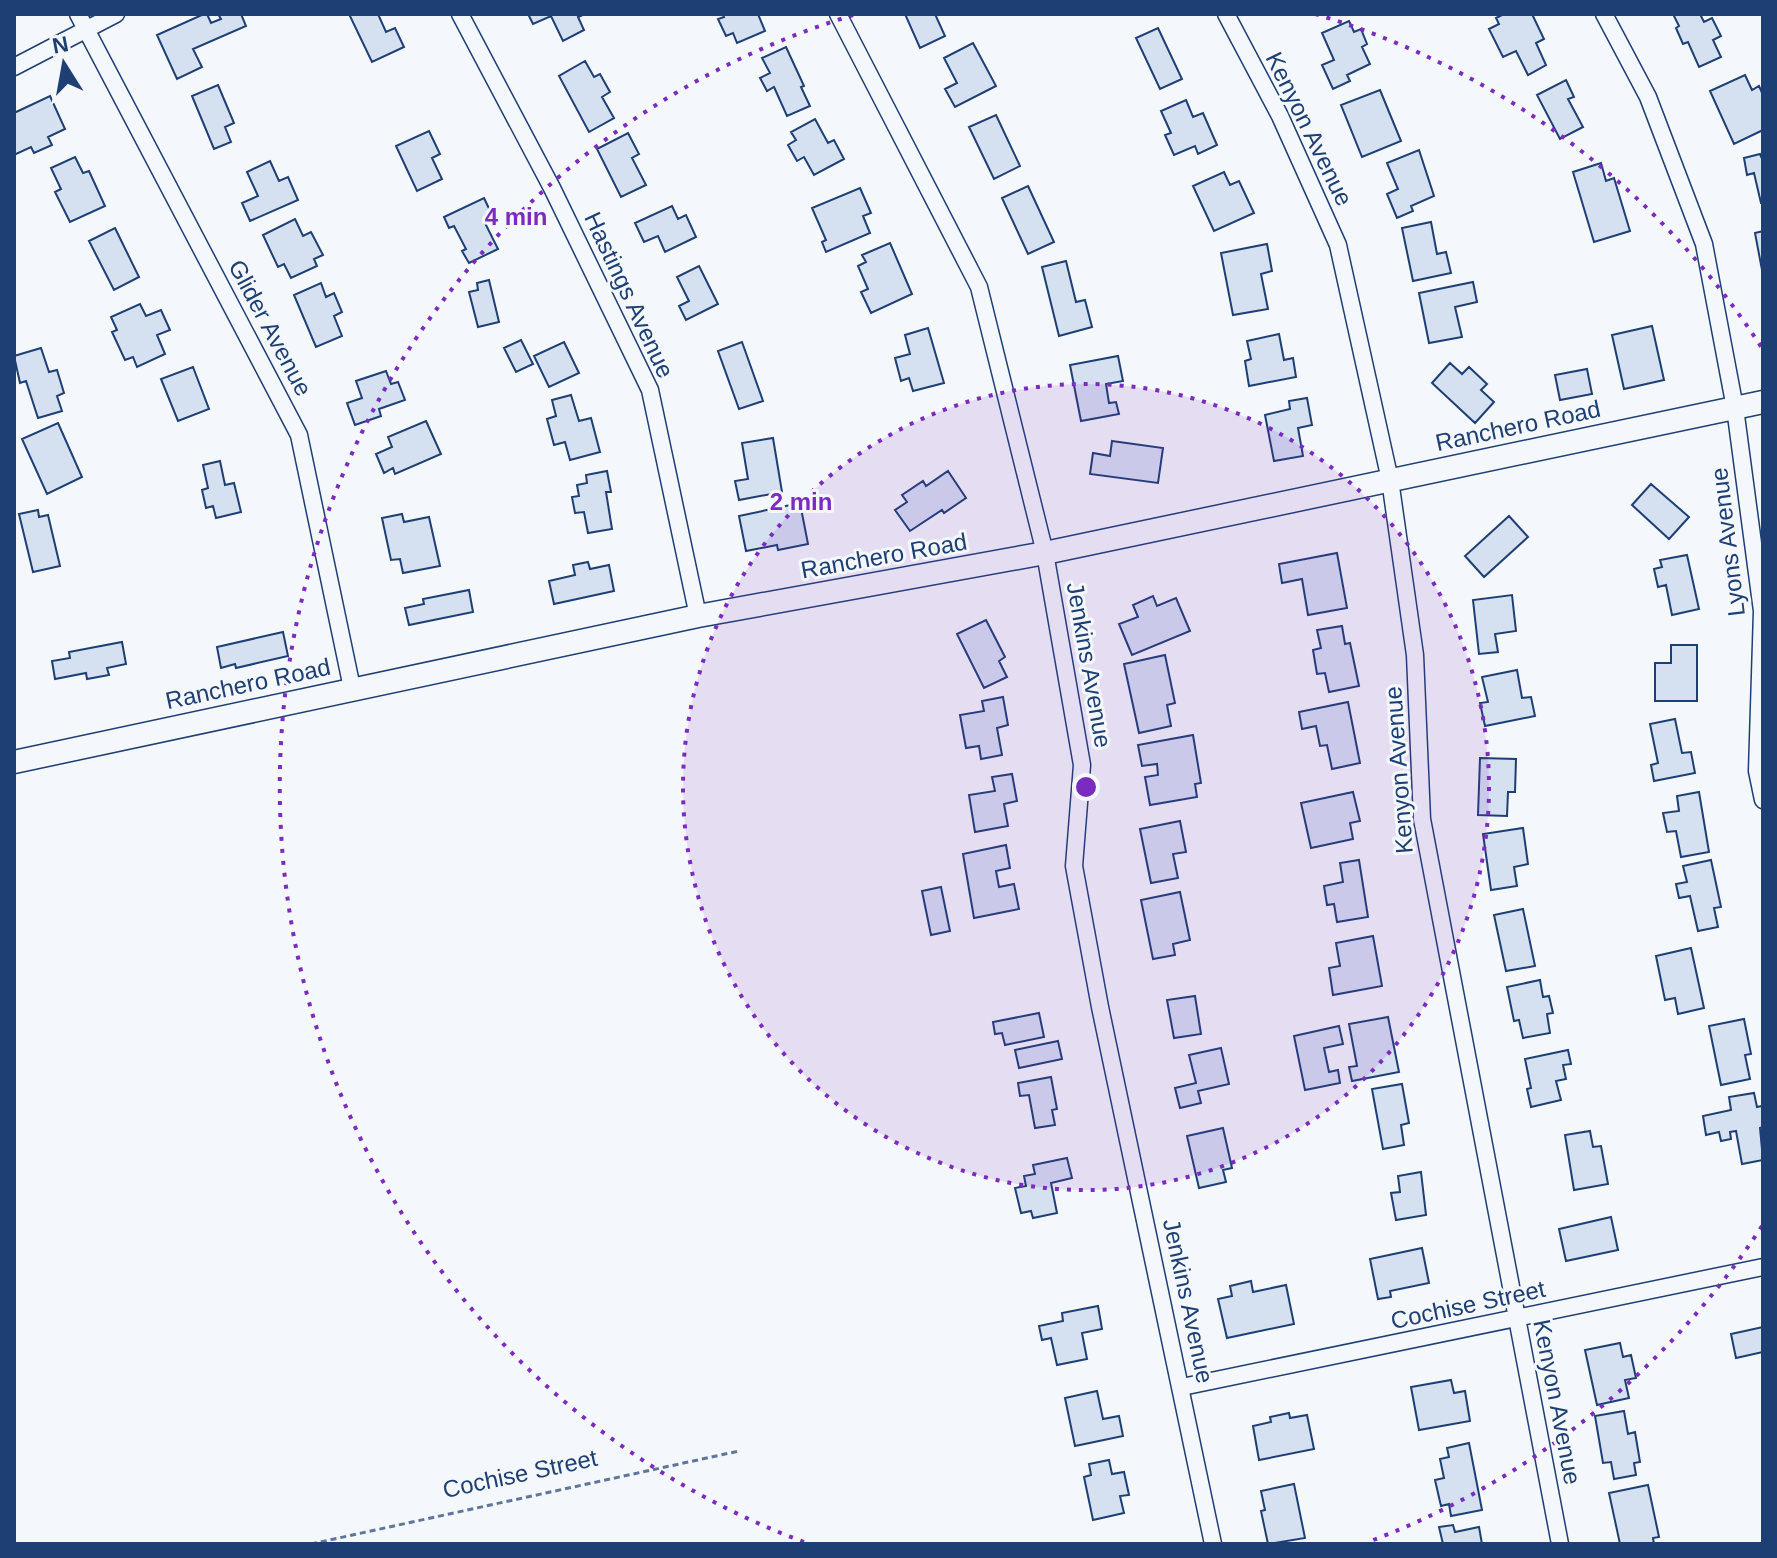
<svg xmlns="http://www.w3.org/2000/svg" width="1777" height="1558" viewBox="0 0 1777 1558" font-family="Helvetica,sans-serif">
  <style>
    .building { fill: #d5e0f0; stroke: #1d3f73; stroke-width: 2 }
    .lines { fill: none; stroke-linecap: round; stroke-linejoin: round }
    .street-casing { stroke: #1d3f73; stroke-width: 19 }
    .secondary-casing { stroke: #1d3f73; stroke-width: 25 }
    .path { stroke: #5e769c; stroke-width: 3; stroke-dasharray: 6 4; stroke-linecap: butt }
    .street { stroke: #f4f7fb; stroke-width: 16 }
    .secondary { stroke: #f4f7fb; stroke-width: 22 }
    .ring { fill: none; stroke: #7b2cbf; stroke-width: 4; stroke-dasharray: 4 8 }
    .labels { text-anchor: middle; stroke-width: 6; stroke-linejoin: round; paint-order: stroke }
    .street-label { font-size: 24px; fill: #1d3f73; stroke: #f4f7fb }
    .centre { fill: #7b2cbf; stroke: #f4f7fb; stroke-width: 4 }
    .ring-label { font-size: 24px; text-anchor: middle; font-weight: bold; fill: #7b2cbf; stroke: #f4f7fb; stroke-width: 6; stroke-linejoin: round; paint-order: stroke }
  </style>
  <rect width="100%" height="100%" fill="#f4f7fb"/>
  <path class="building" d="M204 14H207L211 23 221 19 218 14H241L246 26 193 49 202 67 177 79 157 35Z
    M349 14H378L386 32 395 28 404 47 372 62Z
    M528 14H585L578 17 584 30 563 41 551 16 533 24Z
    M723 14H758L765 31 737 43 733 33 726 36 718 19 724 17Z
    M905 14H935L945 36 920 48Z
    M1504 14H1532L1544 39 1536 43 1546 65 1528 75 1516 51 1503 57 1489 29 1499 24 1496 18Z
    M1673 14H1700L1704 22 1712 18 1721 36 1713 40 1721 57 1699 67 1688 42 1683 44 1676 28 1679 26Z
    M1349 21 1354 32 1361 29 1367 44 1362 47 1370 64 1347 75 1350 81 1333 89 1322 65 1334 60 1322 33Z
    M1158 28 1182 79 1160 89 1136 38Z
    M973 43 996 86 955 107 945 89 957 83 944 58Z
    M786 47 804 86 801 87 810 106 787 116 774 87 767 91 760 78 770 73 762 58Z
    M585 61 594 77 600 74 610 92 602 97 614 118 589 132 559 76Z
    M1745 75 1752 90 1759 86 1763 95V130L1734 144 1710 91Z
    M1566 80 1574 97 1568 99 1583 127 1560 139 1537 95Z
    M218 85 234 123 225 127 231 142 214 149 192 96Z
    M1380 90 1401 141 1362 157 1341 105Z
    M50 96 65 129 48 137 52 145 34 153 31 147 14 155V113Z
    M1186 100 1193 117 1203 113 1217 145 1198 154 1195 146 1174 155 1165 135 1171 133 1161 111Z
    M996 115 1020 166 994 179 969 127Z
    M815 119 828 143 834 140 844 159 814 175 804 157 797 161 788 145 796 140 791 132Z
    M429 131 440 154 432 158 442 179 417 191 396 146Z
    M628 133 639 154 632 158 646 185 621 197 597 149Z
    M1419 150 1434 196 1411 206 1413 211 1397 218 1387 194 1398 189 1387 163Z
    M1760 154 1763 161V203H1761L1754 173 1747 175 1744 158Z
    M75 157 83 173 89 171 105 206 70 222 55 192 61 189 51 168Z
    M270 161 279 181 288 177 298 200 250 221 242 203 258 196 247 172Z
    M1601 163 1606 181 1614 178 1630 231 1594 242 1573 172Z
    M1224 172 1230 185 1239 181 1254 213 1214 231 1193 186Z
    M1028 186 1054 242 1028 254 1002 198Z
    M860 188 871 213 863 216 870 233 826 252 822 242 826 240 812 208Z
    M484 198 493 217 484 221 498 249 469 263 462 251 466 249 454 226 449 228 444 217Z
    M672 206 678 219 686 215 696 237 665 252 658 236 644 242 635 223Z
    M295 219 303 236 311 232 323 255 314 259 317 266 291 278 284 264 278 267 263 235Z
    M1431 222 1437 254 1446 252 1451 273 1413 281 1402 228Z
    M115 228 139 277 114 290 89 241Z
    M1763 231V270H1762L1755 233Z
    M890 243 912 294 871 313 861 292 868 289 858 266 866 262 862 255Z
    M1267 244 1272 271 1261 274 1268 309 1233 315 1221 253Z
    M1066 261 1076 302 1085 300 1092 327 1059 336 1042 267Z
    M699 266 718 304 686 320 679 306 689 301 677 277Z
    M489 280 499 322 478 327 469 292 478 290 477 283Z
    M1473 282 1477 302 1455 307 1462 337 1429 343 1419 293Z
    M321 283 326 297 334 293 342 312 334 316 342 336 316 347 294 295Z
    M140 304 146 316 161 310 170 330 157 335 165 354 137 367 133 357 125 360 112 332 117 330 111 317Z
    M1652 326 1664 380 1624 389 1612 335Z
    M928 328 944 383 913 391 909 378 901 381 895 358 910 354 905 335Z
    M1279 334 1284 360 1293 358 1296 377 1249 386 1245 361 1251 359 1247 341Z
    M521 340 533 364 516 372 504 348Z
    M564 342 579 373 549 387 534 356Z
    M742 342 763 401 739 409 718 351Z
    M41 348 49 372 57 370 64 393 57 396 62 411 38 418 26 381 20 383 14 356Z
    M1118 356 1123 381 1106 384 1109 403 1116 402 1119 414 1081 421 1070 365Z
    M1450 363 1462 374 1469 367 1487 384 1481 390 1494 402 1475 423 1432 383Z
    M193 367 209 409 178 421 161 379Z
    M1587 369 1592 394 1560 400 1555 375Z
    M386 371 391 384 398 382 405 400 379 409 381 416 355 425 347 403 362 398 356 381Z
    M571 395 579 421 591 418 600 452 570 460 565 442 554 445 547 419 556 416 552 400Z
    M1307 398 1312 425 1298 428 1303 456 1274 461 1265 415 1290 409 1289 401Z
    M426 421 441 454 395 474 393 468 384 473 376 454 392 447 388 437Z
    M58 423 82 477 47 494 22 439Z
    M773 438 782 492 739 500 735 481 748 479 742 443Z
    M1112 441 1163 448 1158 483 1090 474 1093 453 1110 456Z
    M220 461 225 485 234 483 241 512 216 518 213 506 206 508 202 490 208 488 203 465Z
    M607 471 611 492H606L612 529 588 533 584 512 575 513 572 497 579 496 577 485 587 483 586 475Z
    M948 471 966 498 944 513 942 510 910 531 895 510 907 502 902 495 923 481 926 486Z
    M1651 484 1689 517 1669 539 1632 505Z
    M800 503 808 544 778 550 777 545 746 551 739 516Z
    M38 510 39 517 48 515 60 566 33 572 19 514Z
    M402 514 404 522 429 517 440 566 403 573 400 559 391 560 382 518Z
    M1509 516 1528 537 1484 577 1465 556Z
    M1337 553 1347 608 1308 615 1302 579 1282 583 1279 564Z
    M1687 555 1699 609 1672 615 1666 585 1658 587 1654 569 1662 567 1660 560Z
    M588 562 590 569 609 565 614 591 554 604 549 581 575 575 573 565Z
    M469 590 473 612 409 625 405 608 424 604 423 599Z
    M1512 595 1516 631 1495 634 1498 652 1479 654 1473 600Z
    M1153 596 1157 606 1176 598 1190 631 1132 655 1119 624 1138 617 1133 605Z
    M986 620 1005 657 999 661 1007 677 984 688 957 634Z
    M1342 626 1345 644 1350 643 1359 686 1329 692 1325 673 1317 674 1313 650 1321 648 1317 630Z
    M283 632 288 656 236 668 235 664 221 668 217 647Z
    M122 642 126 664 107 668 109 675 87 679 86 673 55 679 52 661 70 658 69 652Z
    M1671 645H1697V701H1655V663H1671Z
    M1165 655 1175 703 1167 705 1171 726 1139 733 1124 664Z
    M1517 670 1522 698 1531 697 1535 716 1485 726 1480 703 1488 702 1482 677Z
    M1003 697 1008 725 997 728 1002 755 981 759 979 746 966 748 960 715 984 711 982 701Z
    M1348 702 1360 763 1332 769 1327 745 1320 746 1316 726 1302 729 1299 712Z
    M1675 719 1682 753 1691 752 1695 773 1654 781 1651 765 1658 763 1650 724Z
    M1193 735 1201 783 1195 784 1197 797 1150 805 1145 777 1158 775 1157 764 1142 766 1138 745Z
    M1480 758 1516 759 1515 792H1508L1507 816 1478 815Z
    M1012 774 1017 801 1004 804 1008 826 975 832 969 795 995 791 992 777Z
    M1353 792 1360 821 1350 823 1353 839 1311 848 1301 803Z
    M1699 792 1709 852 1681 857 1676 831 1667 832 1663 813 1679 811 1677 796Z
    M1180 821 1186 852 1173 854 1178 878 1151 883 1140 829Z
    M1523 828 1528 864 1514 867 1517 886 1491 890 1483 834Z
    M1006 845 1010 868 996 871 999 887 1014 884 1019 909 974 918 963 854Z
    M1359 860 1368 917 1337 922 1334 904 1327 905 1324 886 1343 882 1340 863Z
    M1711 860 1721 907 1714 908 1718 927 1698 931 1690 896 1679 898 1676 884 1687 882 1683 866Z
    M941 887 950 931 931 935 922 891Z
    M1180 892 1190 940 1173 944 1175 955 1153 959 1141 900Z
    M1523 909 1535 966 1506 971 1494 915Z
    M1373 936 1382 986 1333 995 1329 968 1340 966 1336 943Z
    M1691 948 1704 1008 1678 1014 1675 998 1665 1000 1656 956Z
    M1540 980 1543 997 1549 996 1553 1013 1547 1014 1550 1033 1523 1038 1519 1020 1514 1021 1507 987Z
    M1195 996 1201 1034 1174 1038 1167 1000Z
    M1039 1013 1044 1037 1005 1045 1002 1033 995 1034 993 1022Z
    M1388 1017 1399 1072 1352 1081 1349 1067 1357 1066 1349 1024Z
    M1744 1019 1751 1054 1745 1055 1750 1079 1721 1085 1709 1026Z
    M1339 1026 1343 1044 1324 1048 1329 1072 1338 1070 1340 1083 1305 1090 1294 1036Z
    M1058 1041 1062 1059 1019 1068 1015 1050Z
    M1221 1048 1229 1084 1198 1091 1201 1103 1180 1108 1175 1088 1196 1083 1189 1055Z
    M1568 1050 1571 1064 1563 1065 1566 1079 1556 1081 1561 1100 1531 1107 1527 1089 1531 1088 1525 1059Z
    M1051 1077 1057 1109 1052 1110 1055 1125 1035 1128 1029 1095 1020 1096 1018 1083Z
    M1402 1084 1409 1123 1401 1125 1404 1145 1383 1149 1372 1089Z
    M1754 1093 1757 1107 1762 1106 1763 1111V1127L1760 1128 1763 1160 1742 1164 1736 1131 1730 1132 1731 1139 1721 1141 1719 1132 1706 1135 1703 1116 1731 1110 1729 1097Z
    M1223 1128 1232 1168 1223 1170 1226 1182 1199 1188 1187 1136Z
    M1590 1131 1593 1147 1601 1146 1608 1184 1574 1190 1565 1135Z
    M1067 1158 1072 1178 1051 1183 1057 1213 1033 1218 1031 1211 1021 1213 1015 1188 1026 1186 1024 1176 1035 1174 1033 1165Z
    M1421 1172 1426 1215 1396 1220 1391 1193 1400 1192 1398 1176Z
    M1611 1217 1618 1250 1566 1261 1559 1229Z
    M1422 1248 1429 1283 1390 1291 1391 1297 1378 1299 1370 1259Z
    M1251 1281 1253 1292 1286 1285 1294 1324 1227 1338 1218 1299 1232 1296 1230 1286Z
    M1098 1306 1102 1329 1082 1333 1087 1359 1057 1365 1051 1338 1042 1340 1039 1326 1063 1321 1062 1313Z
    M1763 1327V1352L1736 1358 1731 1334Z
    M1620 1343 1623 1357 1631 1355 1636 1378 1625 1380 1629 1398 1597 1405 1585 1350Z
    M1451 1380 1454 1393 1465 1391 1470 1421 1419 1430 1411 1387Z
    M1097 1391 1103 1419 1119 1416 1123 1436 1075 1446 1065 1398Z
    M1624 1411 1628 1434 1635 1432 1640 1462 1634 1463 1636 1475 1614 1479 1611 1462 1603 1463 1595 1416Z
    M1289 1413 1290 1418 1307 1415 1314 1449 1259 1460 1253 1426 1271 1422 1270 1417Z
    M1469 1443 1482 1510 1451 1516 1449 1504 1441 1506 1435 1480 1444 1478 1440 1459 1449 1457 1447 1448Z
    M1109 1460 1112 1474 1124 1472 1129 1495 1120 1496 1124 1513 1093 1520 1084 1477 1091 1475 1089 1464Z
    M1294 1484 1305 1538 1268 1544 1261 1511 1265 1510 1261 1491Z
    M1648 1485 1659 1537 1653 1538 1654 1544H1620L1609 1493Z
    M1453 1525 1455 1532 1479 1527 1482 1544H1443L1439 1527Z"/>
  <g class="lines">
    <g class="street-casing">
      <path id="street" d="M78 14 299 435 352 688
        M460 14 552 188 650 390 698 616
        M838 14 979 287 1045 553 1082 765 1074 866 1100 1007 1213 1544
        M1226 14 1280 116 1338 245 1390 480 1415 655 1422 819 1560 1544
        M1604 14 1648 97 1704 244 1735 408 1762 611 1757 771 1763 800
        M14 67 116 14
        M1182 1387 1763 1267"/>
    </g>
    <g class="secondary-casing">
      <path id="secondary" d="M14 762 698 616 1045 553 1763 402"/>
    </g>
    <path class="path" d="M311 1544 739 1451"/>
    <use href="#street" class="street"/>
    <use href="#secondary" class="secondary"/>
  </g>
  <circle cx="1086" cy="787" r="403" fill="#7b2cbf" fill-opacity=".12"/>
  <g class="ring">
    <circle cx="1086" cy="787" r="403"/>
    <path d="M1762 1226A806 806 0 0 1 1368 1542M804 1542A806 806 0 0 1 857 14M1315 14A806 806 0 0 1 1762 348"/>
  </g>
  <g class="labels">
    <g class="street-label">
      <text transform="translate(1309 129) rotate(64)" y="8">Kenyon Avenue</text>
      <text transform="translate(629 295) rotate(65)" y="8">Hastings Avenue</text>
      <text transform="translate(270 328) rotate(62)" y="8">Glider Avenue</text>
      <text transform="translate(1518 426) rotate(-12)" y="8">Ranchero Road</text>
      <text transform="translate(1728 542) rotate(-97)" y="8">Lyons Avenue</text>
      <text transform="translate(884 556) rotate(-10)" y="8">Ranchero Road</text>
      <text transform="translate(1089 665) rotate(80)" y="8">Jenkins Avenue</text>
      <text transform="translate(248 684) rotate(-12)" y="8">Ranchero Road</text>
      <text transform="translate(1399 770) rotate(-94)" y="8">Kenyon Avenue</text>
      <text transform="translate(1188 1301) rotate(78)" y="8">Jenkins Avenue</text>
      <text transform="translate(1468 1305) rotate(-12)" y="8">Cochise Street</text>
      <text transform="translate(1557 1402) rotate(79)" y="8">Kenyon Avenue</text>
      <text transform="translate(520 1474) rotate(-12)" y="8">Cochise Street</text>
    </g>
  </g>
  <circle cx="1086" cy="787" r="12" class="centre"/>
  <g class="ring-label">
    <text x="516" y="225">4 min</text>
    <text x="801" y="510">2 min</text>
  </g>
  <rect width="1777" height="1558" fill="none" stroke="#1d3f73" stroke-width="32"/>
  <g transform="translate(64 64) rotate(349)" stroke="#f4f7fb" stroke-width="6" paint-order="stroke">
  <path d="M0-6L14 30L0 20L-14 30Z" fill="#1d3f73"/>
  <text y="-12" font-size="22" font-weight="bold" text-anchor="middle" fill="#1d3f73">N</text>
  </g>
</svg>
